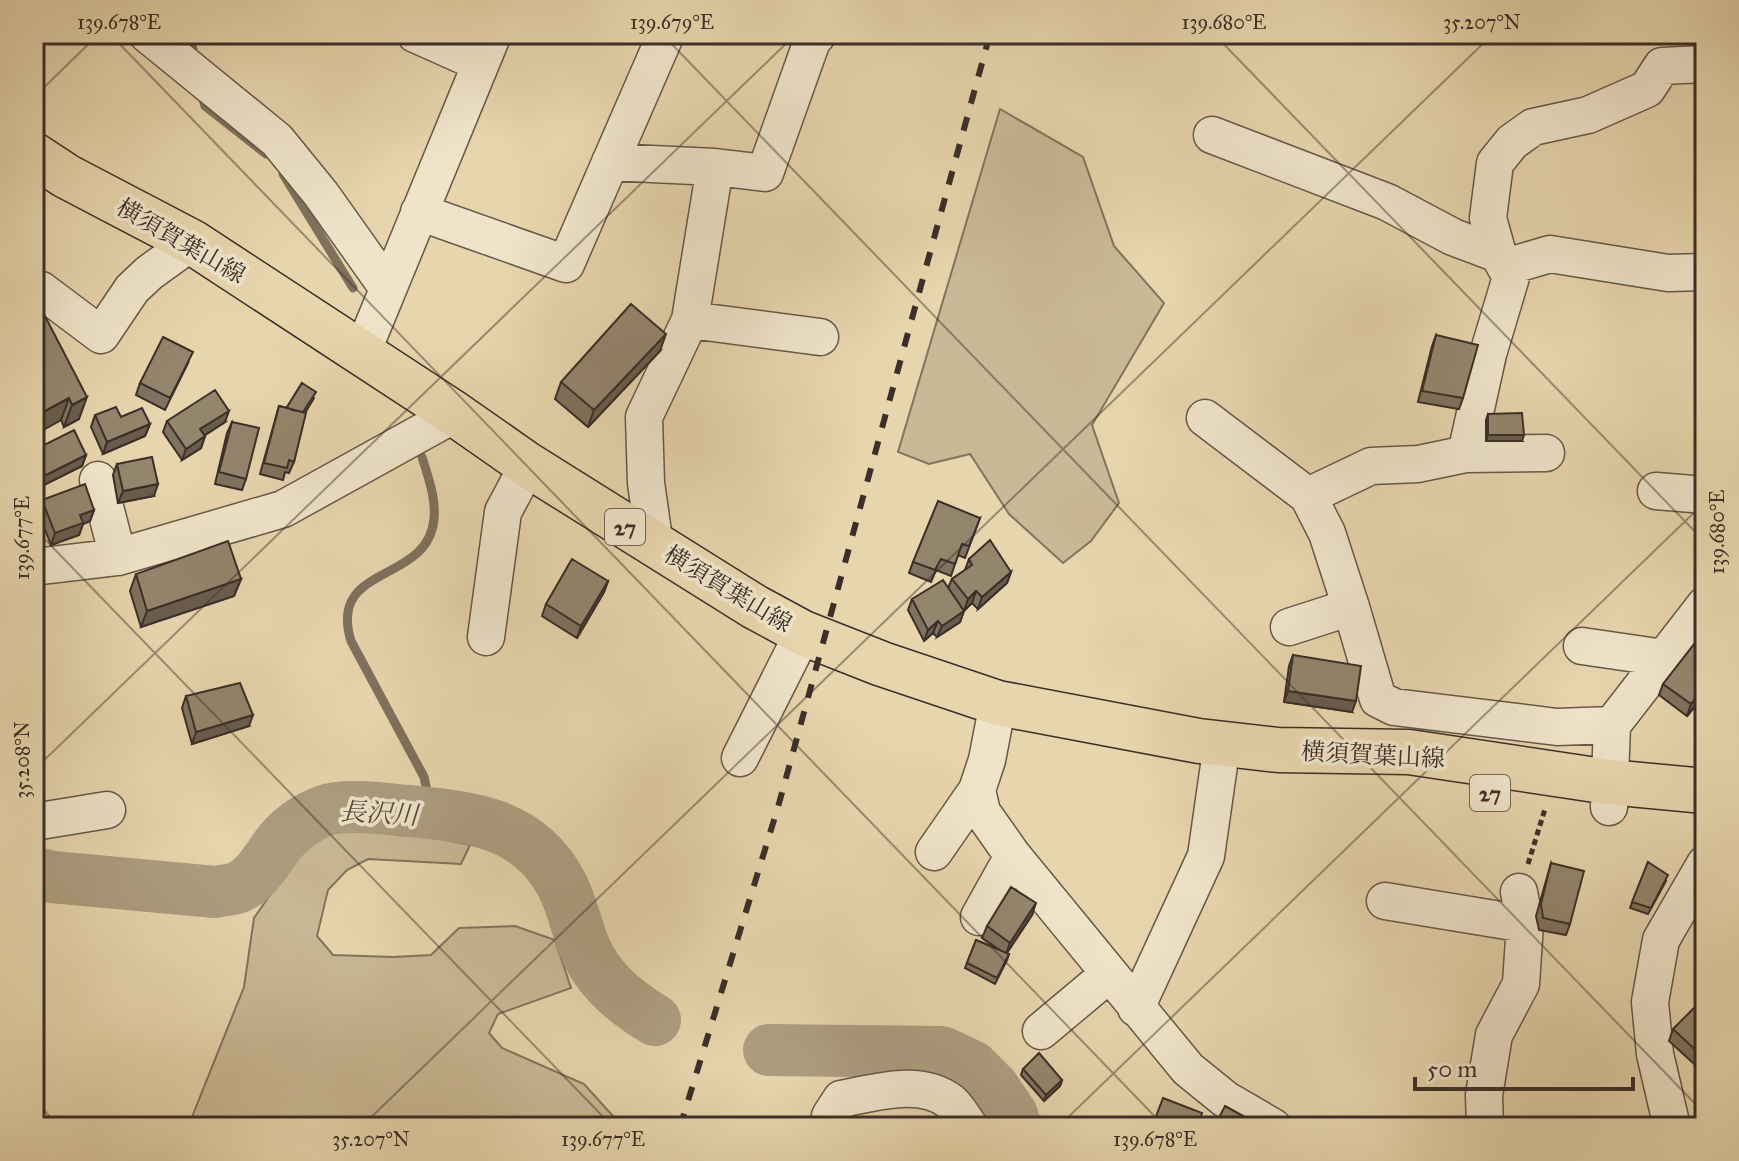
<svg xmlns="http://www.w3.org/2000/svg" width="1739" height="1161" viewBox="0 0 1739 1161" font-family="'IM FELL Great Primer','Noto Serif JP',serif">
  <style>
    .green { fill: #cab996; stroke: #82745f; stroke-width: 2 }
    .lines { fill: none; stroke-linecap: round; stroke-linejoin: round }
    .stream { stroke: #7f715d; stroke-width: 9 }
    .river { stroke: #ad9d80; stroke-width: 52 }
    .minor-casing { stroke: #665849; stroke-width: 39 }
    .major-casing { stroke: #3b2f28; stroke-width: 47 }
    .path { stroke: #3b2f28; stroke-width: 5; stroke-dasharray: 6 4; stroke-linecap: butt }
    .minor { stroke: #efe4ca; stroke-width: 36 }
    .major { stroke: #e7d5ad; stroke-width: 44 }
    .rail { stroke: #3b2f28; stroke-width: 6; stroke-dasharray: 14 14; stroke-linecap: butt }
    .wall { fill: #7f725e; stroke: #3b2f28; stroke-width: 2 }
    .shaded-wall { fill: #685d4c; stroke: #3b2f28; stroke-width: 2 }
    .building { fill: #94856d; stroke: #3b2f28; stroke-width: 2 }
    .ticks { fill: none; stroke: #3b2f28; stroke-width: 2; stroke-opacity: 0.45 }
    .labels { text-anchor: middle; stroke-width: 7; stroke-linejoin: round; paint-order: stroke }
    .shield { fill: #efe4ca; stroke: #716559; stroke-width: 2 }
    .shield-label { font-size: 22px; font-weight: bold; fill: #3b2f28 }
    .street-label { font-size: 24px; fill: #3b2f28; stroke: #efe4ca }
    .water-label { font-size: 26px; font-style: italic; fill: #584a3e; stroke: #efe4ca }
    .neatline { fill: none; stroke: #3b2f28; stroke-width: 3 }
    .ticks-label { font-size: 20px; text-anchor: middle; fill: #3b2f28 }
  </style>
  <rect width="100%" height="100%" fill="#e7d5ad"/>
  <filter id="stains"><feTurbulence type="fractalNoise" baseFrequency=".0025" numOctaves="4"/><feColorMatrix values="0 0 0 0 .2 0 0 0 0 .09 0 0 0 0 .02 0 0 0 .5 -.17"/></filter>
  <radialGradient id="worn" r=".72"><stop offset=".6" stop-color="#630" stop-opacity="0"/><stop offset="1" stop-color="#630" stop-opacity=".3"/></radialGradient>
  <path class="green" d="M1000 109 1083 157 1114 246 1164 303 1092 425 1119 503 1091 541 1063 563 1009 514 970 454 929 464 898 452Z
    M377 825 470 845 461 864 368 859 347 870 328 890 317 936 333 955 393 957 431 955 459 928 515 926 555 940 571 988 498 1014 489 1033 502 1048 584 1084 623 1127H460L414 1123 408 1127H188L244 987 254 918 298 855 330 827Z"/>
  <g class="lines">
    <path class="stream" d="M190 34 194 55
      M203 99 205 106 266 154
      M283 174 353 288
      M422 457C428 477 436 497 434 519 428 585 327 563 351 641L424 777 432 814"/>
    <path class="river" d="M34 872 52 877 215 892C223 890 233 890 239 887 258 878 268 857 280 842 292 827 317 810 336 808 360 805 385 809 409 811 471 817 528 822 561 883 572 903 576 926 584 946 597 979 626 1003 655 1020
      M769 1050 942 1052 972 1066 994 1088 1012 1115 1016 1127"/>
    <g class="minor-casing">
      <path id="minor" d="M147 34 277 140 321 194 387 287
        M415 34 480 63
        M1212 135 1387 202 1453 237 1498 254
        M610 162 715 167 765 173 812 41 818 34
        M419 212 566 264 666 34
        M1506 267 1550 254 1668 273 1705 272
        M41 290 101 335 132 289 149 273 192 242
        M690 320 820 337
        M361 355 493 34
        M1205 418 1308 496 1327 533 1351 607 1378 699 1394 707 1557 727 1612 725
        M1466 454 1546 453
        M98 480 118 557
        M1656 491 1705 495
        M1308 496 1371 466 1418 464 1466 454 1488 354 1511 277 1498 254 1488 218 1495 163 1512 142 1533 127 1588 115 1647 89 1662 66 1705 64
        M655 546 646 483 644 417 690 320 715 167
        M34 567 118 557 283 509 455 414
        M1289 627 1351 607
        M486 637 503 512 528 465
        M1582 646 1664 658
        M998 703 987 760 977 790 982 812 1013 856 1188 1069 1225 1099 1273 1127
        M740 758 803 633
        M1609 807 1612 725 1705 605
        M34 822 107 810
        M934 852 977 790
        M1385 901 1525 924
        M979 917 1013 856
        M1136 1008 1206 856 1222 744
        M1041 1031 1109 974
        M834 1127 830 1116 841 1099C875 1093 920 1078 951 1102 958 1108 964 1119 970 1127
        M1485 1127 1484 1095 1494 1035 1521 984 1525 924 1519 892
        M1672 1127 1655 1054 1650 1002 1661 940 1705 864"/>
    </g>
    <g class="major-casing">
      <path id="major" d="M34 155 66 176 192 242 455 414 528 465 755 607 803 633 882 664 998 703 1199 741 1278 750 1409 752 1609 782 1705 791"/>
    </g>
    <path class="path" d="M1528 864 1545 809"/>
    <use href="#minor" class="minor"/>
    <use href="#major" class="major"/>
    <path class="rail" d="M680 1127 778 807 990 34"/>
  </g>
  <path class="wall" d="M34 295 79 419 64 427 61 420Z
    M1436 335 1463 398 1459 409 1418 402 1432 346Z
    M660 351 588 427 555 399 561 382Z
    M188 363 165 410 136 395 140 383Z
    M302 383 314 398 305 413 294 462 289 473 285 472 283 480 260 474 279 406 287 408Z
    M1488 414 1522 441H1486V420Z
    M95 415 121 417 150 424 145 436 103 454 91 427Z
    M167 421 225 422 205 435V436L201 448 182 460 163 432Z
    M232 422 246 479 242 490 215 484 227 433Z
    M34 450 86 455 82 466 40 487 34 475Z
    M117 464 154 496 118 503 113 475Z
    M42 500 94 510 90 521 83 524 79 535 51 545 38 512Z
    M980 518 965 558 958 555 951 576 936 570 931 582 909 573 913 562Z
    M969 559 1011 572 1007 583 978 609 972 603 964 610 960 622 937 637 933 633 924 641 908 610 912 599 948 588 952 579 965 570Z
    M136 574 241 579 234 596 141 627 130 591Z
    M608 581 604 592 577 638 542 616 546 604Z
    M1293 655 1352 712 1284 702 1289 666Z
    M1663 684 1705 694 1687 716 1659 695Z
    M186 696 249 726 192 744 182 708Z
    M1705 723V748L1697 739 1701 727Z
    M1648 862 1666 881 1648 914 1630 908Z
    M1551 863 1570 924 1566 935 1539 930 1536 916Z
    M1032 915 1007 953 1009 954 1007 960 995 984 965 968 976 940 1000 950 982 938 987 926Z
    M1705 1001V1074L1669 1041 1673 1029Z
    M1023 1069 1062 1080 1060 1086 1044 1101 1021 1075Z"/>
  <path class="shaded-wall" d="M666 334 660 351 588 427 594 410Z
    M87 397 79 419 64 427 72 405Z
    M69 398 61 420 34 435V417Z
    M229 411 225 422 196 441 200 429Z
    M150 424 145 436 103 454 107 442Z
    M1488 435H1524L1522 441H1486Z
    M205 436 201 448 182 460 186 449Z
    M86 455 82 466 40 487 44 476Z
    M158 484 154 496 118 503 123 491Z
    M94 510 90 521 83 524 79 535 51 545 55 533 80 515Z
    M1011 572 1007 583 978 609 982 597Z
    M241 579 234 596 141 627 147 611Z
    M608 581 604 592 577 638 581 626Z
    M976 591 972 603 964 611 968 599Z
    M964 611 960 622 937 637 942 626Z
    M938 621 933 633 924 641 928 630Z
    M1705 687V694L1687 716 1691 704Z
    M1288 691 1356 701 1352 712 1284 702Z
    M253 715 249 726 192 744 196 732Z
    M1036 903 1032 915 1006 954 1010 943Z
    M1062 1080 1060 1086 1044 1101 1046 1095Z"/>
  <path class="building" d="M34 295 87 397 72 405 69 398 34 417Z
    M631 304 666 334 594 410 561 382Z
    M1436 335 1478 345 1463 398 1422 391Z
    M163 337 193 352 170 398 140 383Z
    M302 383 316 392 303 412 292 410 287 407Z
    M215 390 229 411 200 429 205 436 186 449 167 421Z
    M279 406 306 413 294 462 289 460 287 468 264 463Z
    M116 407 121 417 142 408 150 424 107 442 95 415Z
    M1522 413 1524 435H1488V414Z
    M232 422 259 428 246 479 219 472Z
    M74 430 86 455 44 476 34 455V450Z
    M152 457 158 484 123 491 117 464Z
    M85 484 94 510 80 515 83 523 55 533 42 500Z
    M938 501 980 518 969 546 962 544 955 564 941 559 935 570 913 562Z
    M990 540 1011 572 982 597 976 591 968 599 952 579 972 565 969 559Z
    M228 541 241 579 147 611 136 574Z
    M572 559 608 581 581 626 546 604Z
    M943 580 964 611 942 626 938 621 928 630 912 599Z
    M1705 630V687L1691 704 1663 684Z
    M1293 655 1361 666 1356 701 1288 691Z
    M240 683 253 715 196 732 186 696Z
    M1648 862 1668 875 1651 908 1632 902Z
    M1551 863 1584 871 1570 924 1543 918 1541 904Z
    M1011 887 1036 903 1010 943 987 926Z
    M976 940 1009 954 997 978 967 963Z
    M1703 999 1705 1001V1059L1673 1029Z
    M1039 1053 1062 1080 1046 1095 1023 1069Z
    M1163 1098 1202 1113 1197 1127H1152Z
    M1225 1106 1263 1127H1214Z"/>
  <path class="ticks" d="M110 34 1165 1127M662 34 1705 1114M1214 34 1705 542M34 97 99 34M34 528 613 1127M34 770 796 34M34 1100 60 1127M361 1127 1493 34M1058 1127 1705 502"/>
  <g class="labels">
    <g class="shield">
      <rect x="605" y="509" width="40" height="36" rx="6"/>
      <rect x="1470" y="775" width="40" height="36" rx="6"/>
    </g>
    <g class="shield-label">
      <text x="625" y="535">27</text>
      <text x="1490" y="801">27</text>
    </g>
    <g class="street-label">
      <text transform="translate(181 241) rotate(30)" y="8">横須賀葉山線</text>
      <text transform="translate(728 589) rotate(31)" y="8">横須賀葉山線</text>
      <text transform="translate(1373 755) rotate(3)" y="8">横須賀葉山線</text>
    </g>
    <g class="water-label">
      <text transform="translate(379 813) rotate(3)" y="9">長沢川</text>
    </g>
  </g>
  <rect width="1739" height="1161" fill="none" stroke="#e7d5ad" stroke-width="88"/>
  <path d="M1415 1077v12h218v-12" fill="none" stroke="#3b2f28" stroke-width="4"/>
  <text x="1427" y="1077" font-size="24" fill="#3b2f28" stroke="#efe4ca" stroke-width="6" paint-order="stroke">50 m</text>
  <rect x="44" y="44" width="1651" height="1073" class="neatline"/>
  <g class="ticks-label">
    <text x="119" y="29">139.678°E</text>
    <text x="672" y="29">139.679°E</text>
    <text x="1224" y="29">139.680°E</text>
    <text x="1482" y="29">35.207°N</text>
    <text transform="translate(1717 532) rotate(-90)" y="7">139.680°E</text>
    <text transform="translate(22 538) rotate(-90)" y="7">139.677°E</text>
    <text transform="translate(22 760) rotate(-90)" y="7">35.208°N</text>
    <text x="371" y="1146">35.207°N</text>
    <text x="603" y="1146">139.677°E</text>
    <text x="1155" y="1146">139.678°E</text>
  </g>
  <rect width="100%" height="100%" filter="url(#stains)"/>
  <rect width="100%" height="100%" fill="url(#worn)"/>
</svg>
